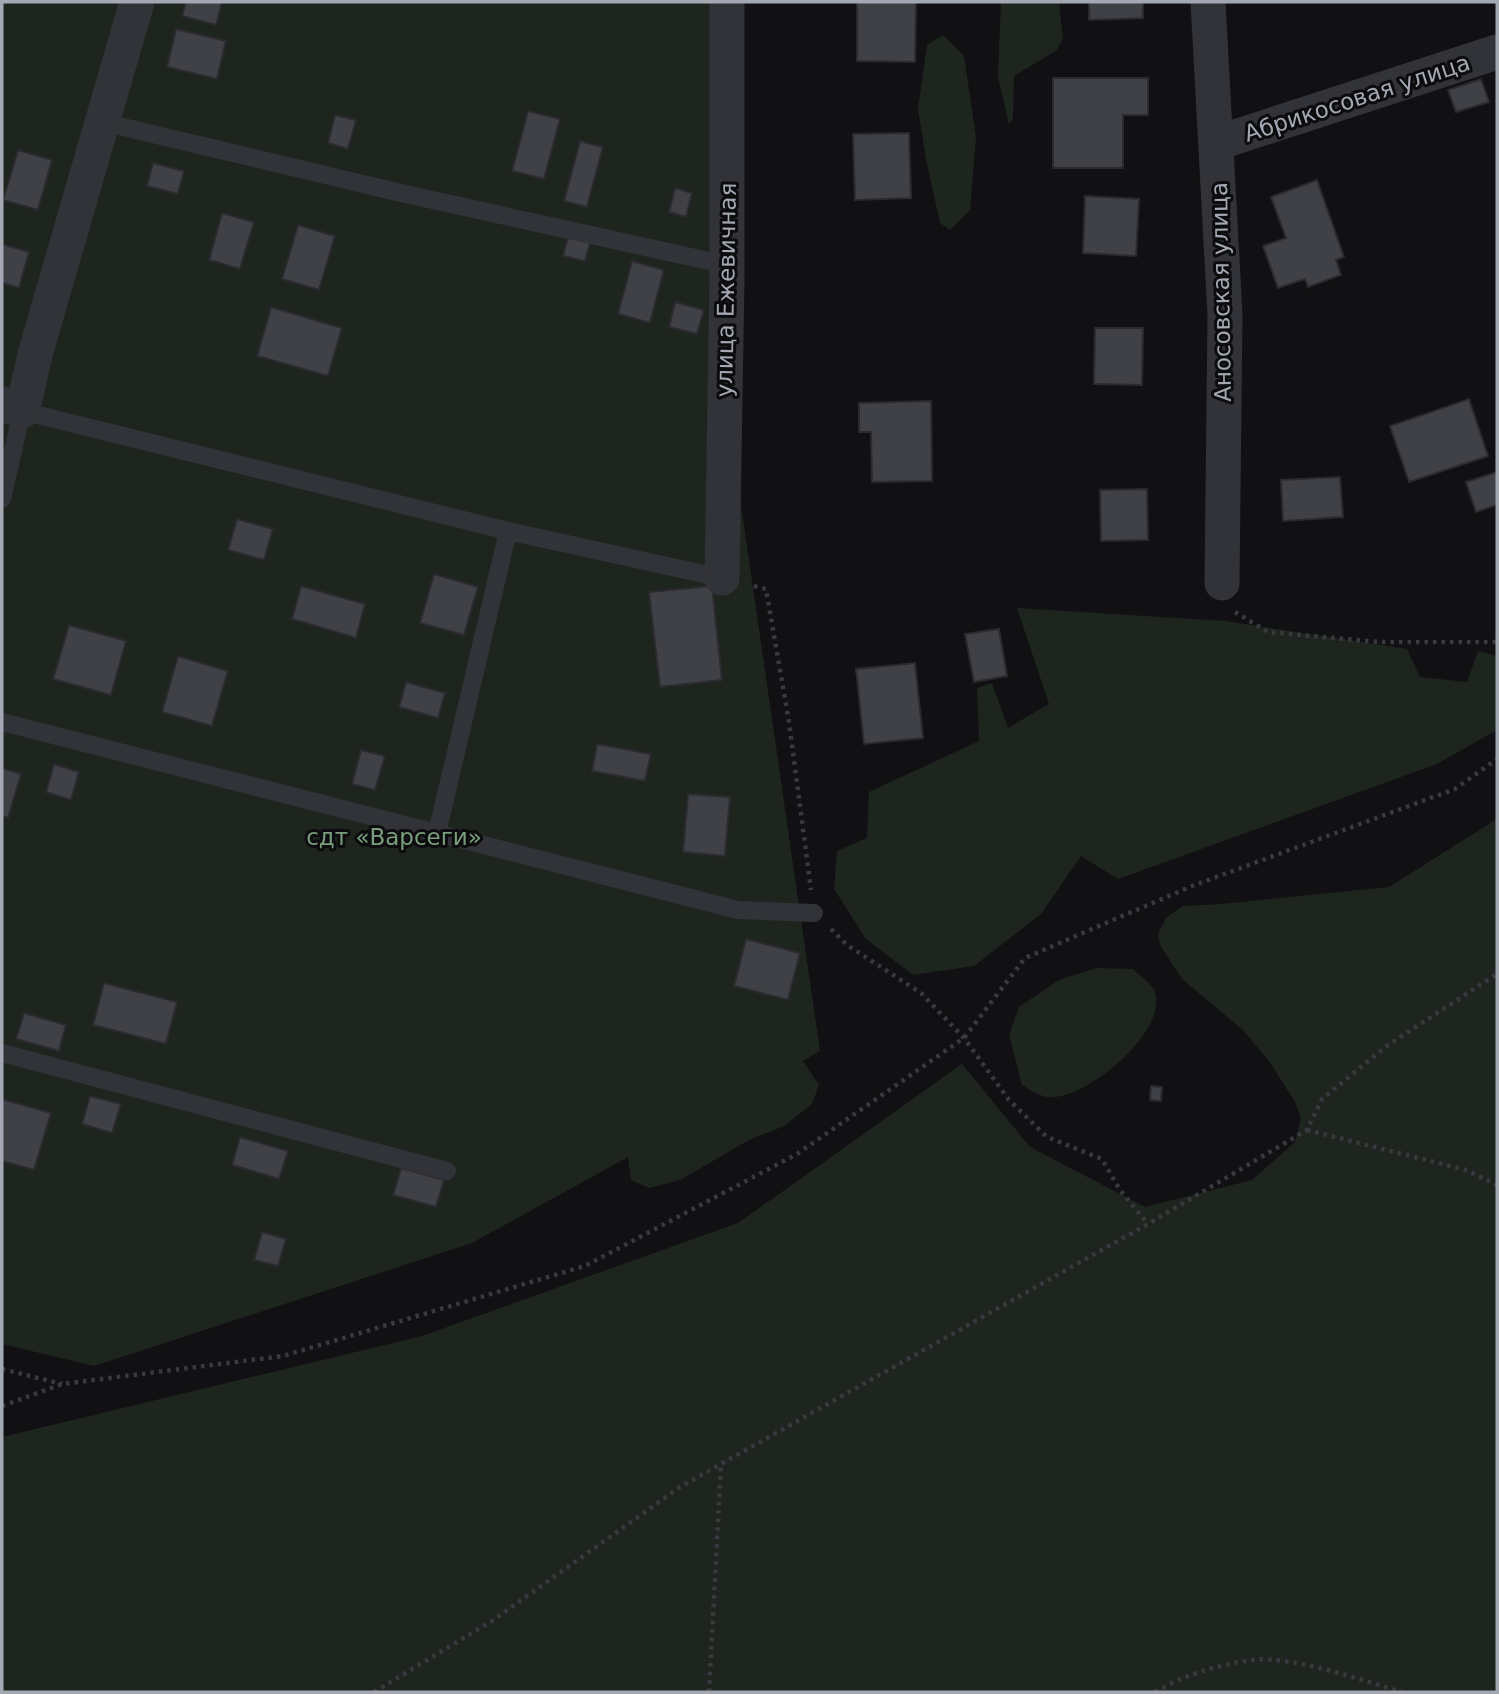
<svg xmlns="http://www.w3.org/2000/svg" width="1499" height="1694" viewBox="0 0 1499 1694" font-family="'DejaVu Sans',sans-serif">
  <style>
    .green { fill: #1e251f }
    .building { fill: #404146; stroke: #2b2b2f; stroke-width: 2 }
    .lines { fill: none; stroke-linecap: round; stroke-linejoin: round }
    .path { stroke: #393a3f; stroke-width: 4.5; stroke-dasharray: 3.5 5; stroke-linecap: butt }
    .lane { stroke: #323338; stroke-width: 18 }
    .street { stroke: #323338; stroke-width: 35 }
    .labels { text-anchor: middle; stroke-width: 6; stroke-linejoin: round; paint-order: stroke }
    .street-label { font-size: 23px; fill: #a3a8b3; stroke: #0c0c0e }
    .park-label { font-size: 23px; fill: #7a9e7d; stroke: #0c0c0e }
  </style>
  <rect width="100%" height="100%" fill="#111113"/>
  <path class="green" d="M2 2H743L736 470 820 1051 803 1061 819 1085 812 1104 784 1126 749 1140 680 1180 649 1188 631 1180 628 1157 472 1243 94 1366 2 1344Z
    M1001 2H1059L1063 38 1057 50 1014 76 1013 119 1009 124 998 77Z
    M943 35 964 56 976 137 970 210 950 230 940 223 926 159 918 109 927 45Z
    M1017 608 1225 621 1407 649 1420 677 1467 682 1478 651 1497 656V730L1437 764 1118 879 1081 856 1041 914 974 966 913 975 866 939 834 889 837 851 867 838 869 792 979 741 977 688 992 683 1008 728 1049 704Z
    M1497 819V1692H2V1437L422 1336 738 1223 962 1064 1030 1147 1145 1207 1252 1180 1295 1142 1301 1118 1295 1102 1269 1061 1243 1030 1182 979 1160 945 1158 933 1167 917 1183 906 1221 904 1389 887Z
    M1096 968 1133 969C1139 975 1152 984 1155 992 1168 1032 1084 1102 1047 1097 1039 1096 1029 1089 1022 1085L1009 1035 1019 1007 1059 980Z"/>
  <path class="building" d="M186 2H222L216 25 182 16Z
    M857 2H916L915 62 857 61Z
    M1089 2H1143V18L1089 20Z
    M176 29 226 41 217 79 167 67Z
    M1053 78H1148V115H1123V168H1053Z
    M1481 79 1489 102 1456 112 1448 90Z
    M528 111 560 119 544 179 512 171Z
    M335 115 356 120 348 149 328 143Z
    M909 133 911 198 855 200 853 134Z
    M580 141 603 147 587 207 564 201Z
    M18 150 52 160 38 210 3 200Z
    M153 163 184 171 178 194 147 186Z
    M1317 180 1344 257 1336 260 1341 275 1308 287 1305 279 1278 288 1263 246 1286 238 1271 197Z
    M675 188 692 193 686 217 669 212Z
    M1085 196 1139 199 1136 256 1083 253Z
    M222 213 254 222 240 269 209 260Z
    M298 225 335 236 319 290 282 279Z
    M568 237 590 243 585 261 563 256Z
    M2 244 29 252 19 288 2 283Z
    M632 261 664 270 650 323 618 314Z
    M675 302 704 310 697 334 669 327Z
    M271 307 342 328 328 376 257 356Z
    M1095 328H1143L1142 385 1094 384Z
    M1469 399 1488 456 1409 482 1390 426Z
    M931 401 932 481 872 482 871 432H859V403Z
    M1497 472V505L1476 512 1466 482Z
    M1340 477 1343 517 1283 521 1281 480Z
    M1147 489 1148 540 1101 541 1100 490Z
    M237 519 273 529 264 560 228 550Z
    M434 574 478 587 464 635 420 623Z
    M301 586 365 604 356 638 292 619Z
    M712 586 722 680 660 687 649 592Z
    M69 625 126 641 111 695 53 679Z
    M999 629 1007 676 974 682 965 634Z
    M178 656 228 671 212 726 162 712Z
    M915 663 923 738 864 744 856 669Z
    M406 682 445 693 438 718 399 707Z
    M597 744 651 754 645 781 592 771Z
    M361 750 385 756 375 790 352 784Z
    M54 764 79 772 71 800 46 792Z
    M2 768 21 774 8 818 2 816Z
    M688 794 730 797 725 856 683 852Z
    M746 939 800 953 788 1000 734 986Z
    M104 983 177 1002 166 1044 93 1025Z
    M24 1013 66 1025 59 1051 16 1039Z
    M1151 1086 1162 1087 1161 1101 1150 1100Z
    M90 1096 121 1104 112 1133 82 1124Z
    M2 1099 51 1113 34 1170 2 1161Z
    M240 1137 288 1151 279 1179 232 1165Z
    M401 1168 444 1180 436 1207 393 1195Z
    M262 1232 286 1239 278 1266 254 1260Z"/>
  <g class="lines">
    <path class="path" d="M754 586 766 589 789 722 811 890
      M1235 612 1268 632 1379 642H1497
      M831 929 847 945 921 993 964 1038 1009 1100 1047 1137 1102 1159 1120 1190 1148 1224
      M1307 1130 1466 1170 1497 1185
      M2 1369 62 1384
      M2 1406 62 1384 283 1356 585 1266 797 1154 964 1038 1025 958 1192 886 1455 789 1497 759
      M374 1692 492 1621 680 1487 1148 1224 1307 1130 1322 1099 1388 1045 1497 974
      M709 1692 721 1465
      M1155 1692C1184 1675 1219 1664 1253 1660 1291 1655 1363 1681 1402 1692"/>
    <path class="lane" d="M102 122 401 193 727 265
      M2 499 22 411 508 531 722 578
      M2 722 738 910 814 913
      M437 833 508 531
      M2 1053 447 1171"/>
    <path class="street" d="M1208 2 1225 315 1222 583
      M1217 143 1497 52
      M2 404 22 411 36 351 137 2
      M722 578 727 278V2"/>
  </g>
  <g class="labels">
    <g class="street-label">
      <text transform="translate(1357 98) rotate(-18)" y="8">Абрикосовая улица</text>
      <text transform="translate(726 290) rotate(-89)" y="8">улица Ежевичная</text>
      <text transform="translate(1221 292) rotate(-91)" y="8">Аносовская улица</text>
    </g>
    <g class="park-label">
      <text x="394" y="845">сдт «Варсеги»</text>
    </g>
  </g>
  <rect width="1499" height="1694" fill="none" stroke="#a3a8b3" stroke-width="7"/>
</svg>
